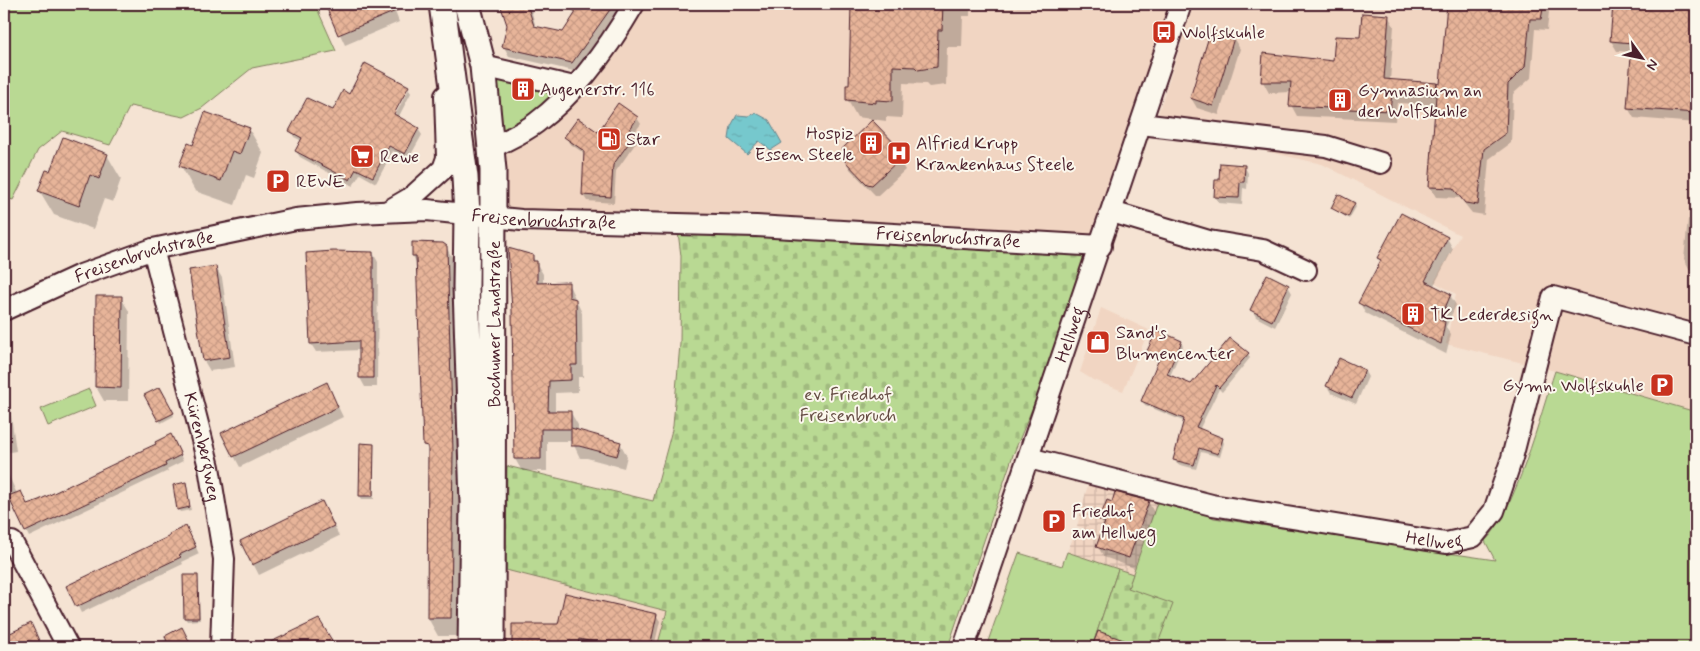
<svg xmlns="http://www.w3.org/2000/svg" width="1700" height="651" viewBox="0 0 1700 651" font-family="Mynerve,sans-serif">
  <style>
    .built { fill: #f1d5c2 }
    .industrial { fill: url(#industrial-grid) }
    .green { fill: #b9d993; stroke: #827c5f }
    .cemetery { fill: url(#cemetery-stones); stroke: #827c5f }
    .water { fill: url(#water-ripples); stroke: #64848c }
    .shadow { fill: #0003 }
    .building { fill: url(#building-cross-hatch); stroke: #4a1f2b }
    .lines { fill: none; stroke-linecap: round; stroke-linejoin: round }
    .minor-casing { stroke: #4a1f2b; stroke-width: 24 }
    .major-casing { stroke: #4a1f2b; stroke-width: 29 }
    .minor { stroke: #fbf7ec; stroke-width: 20 }
    .major { stroke: #fbf7ec; stroke-width: 25 }
    .labels { text-anchor: middle; stroke-width: 4; stroke-linejoin: round; paint-order: stroke }
    .poi-label { font-size: 18px; fill: #4a1f2b; stroke: #fbf7ec; text-anchor: start }
    .street-label { font-size: 18px; fill: #4a1f2b; stroke: #fbf7ec }
    .park-label { font-size: 18px; fill: #664e45; stroke: #fbf7ec }
  </style>
  <defs>
    <pattern id="industrial-grid" width="8" height="8" patternUnits="userSpaceOnUse" patternTransform="scale(1.25)"><rect width="8" height="8" fill="#f1d5c2"/><path d="M0 4h8M4 0v8" fill="none" stroke="#d0b6a7"/></pattern>
    <pattern id="cemetery-stones" width="16" height="16" patternUnits="userSpaceOnUse" patternTransform="scale(1.25)"><rect width="16" height="16" fill="#b9d993"/><path d="M2 7V4a2 2 0 0 1 4 0v3zM10 15v-3a2 2 0 0 1 4 0v3z" fill="#a1ba7f"/></pattern>
    <pattern id="water-ripples" width="26" height="14" patternUnits="userSpaceOnUse" patternTransform="scale(1.25)"><rect width="26" height="14" fill="#76c8cd"/><path d="M2 4q2-2 4 0t4 0M15 11q2-2 4 0t4 0" fill="none" stroke="#68abb0"/></pattern>
    <pattern id="building-cross-hatch" width="8" height="8" patternUnits="userSpaceOnUse" patternTransform="scale(1.25)"><rect width="8" height="8" fill="#e7b499"/><path d="M0 0l8 8M0 8l8-8" fill="none" stroke="#c89a84"/></pattern>
  </defs>
  <rect width="100%" height="100%" fill="#f5e3d3"/>
  <filter id="ink" filterUnits="userSpaceOnUse"><feTurbulence type="fractalNoise" baseFrequency=".02" numOctaves="2"/><feDisplacementMap in="SourceGraphic" scale="10" xChannelSelector="R" yChannelSelector="G"/><feConvolveMatrix kernelMatrix="1 2 1 2 8 2 1 2 1" color-interpolation-filters="sRGB"/></filter>
  <g filter="url(#ink)">
    <path class="built" d="M635 4H1179L1101 245 493 218 492 148 536 124Z
      M1194 4H1696V412L1555 371 1446 344 1456 294 1434 282 1460 235 1322 164 1154 126Z
      M1101 308 1149 330 1123 391 1093 380 1080 372Z
      M506 570 667 611 657 647H505Z"/>
    <path class="industrial" d="M1090 477 1160 494 1133 574 1067 552 1074 536H1080L1083 528 1077 526Z"/>
    <path class="green" d="M4 4H315L336 51 252 68 202 108 184 117 130 106 110 145 62 131 38 150 13 200 4 197Z
      M484 67 572 88 493 146Z
      M1555 371 1696 412V647H1170L1158 643 1128 588 1160 494 1214 518 1495 560 1485 541C1515 513 1541 413 1555 371Z
      M89 389 96 406 48 426 41 409Z
      M1067 552 1118 569 1092 647H986L1019 553 1062 566Z"/>
    <path class="cemetery" d="M677 224 1099 247 1013 455 948 647H657L667 611 506 570 507 466 653 501 673 426 680 344 681 256Z
      M1118 569 1133 574 1128 588 1173 604 1158 643 1170 647H1092Z"/>
    <path class="water" d="M756 113 769 120 782 143 771 150 759 141 747 154 729 139 731 126 737 115 749 116Z"/>
    <path class="shadow" d="M326 4H392L399 22 345 45Z
      M501 4H533L534 8 531 9 536 28 563 34 576 14 574 10 578 4H625L578 72 509 56 504 47 508 25Z
      M852 4H1057V8L970 5V16H963L962 47H947L946 85 929 87 926 84 903 83 902 118 886 117V121L857 117 847 99 850 86Z
      M1449 4H1545L1549 12 1547 30 1535 29 1531 78 1513 94 1511 143 1489 159 1484 215 1472 213 1460 198 1436 197 1430 187 1437 105 1397 103 1395 121 1297 116 1291 105V92L1269 93 1263 82 1264 55 1334 62 1388 16 1394 26 1390 81 1436 85 1438 89 1441 85Z
      M1614 4H1696V123L1634 118 1628 108 1633 52 1617 51 1611 41Z
      M1234 39 1240 49 1219 115 1197 108 1191 98Z
      M408 87 390 119 392 121 409 89 411 93 398 118 418 129 422 135 408 160 393 151 376 183 360 174 353 186 300 157 296 151 302 141 294 137 291 131 334 112 350 95Z
      M637 118 641 124 634 133 638 140 616 171 614 203 587 201 583 195 585 154 569 143 566 137 598 134Z
      M249 129 263 153 254 178 246 175 235 205 195 191 181 166 194 146Z
      M844 149 900 151 906 161 902 165 905 170 878 195H875L850 169 844 158 847 155Z
      M107 155 121 179 113 202 104 199 93 229 54 215 39 190 51 173Z
      M1244 166 1248 173 1247 189 1243 188 1242 205 1219 203 1215 196 1220 181Z
      M1354 204 1356 207 1349 219 1332 208Z
      M1402 215 1447 238 1453 249 1433 287 1450 295 1456 305 1446 327 1451 334 1446 354 1365 313 1360 303 1381 263 1379 258Z
      M1688 219 1696 220V270H1690L1684 259Z
      M413 244 446 247 457 266 463 470 461 636H438L428 618 430 453 424 444 417 264 413 256Z
      M373 253 378 262 377 387H365L360 378V350L316 352 311 344Z
      M532 256 543 274V284L568 283 582 313 583 377H578V392L555 393V412L571 413 578 425V431L620 443 627 456 624 468 587 458H580L572 441H547V471H522L515 459Z
      M216 268 222 278 235 367 210 371 204 361Z
      M1288 286 1292 293 1275 327 1256 317 1252 310Z
      M97 297 121 298 129 311 128 401H104L96 387Z
      M1181 342 1183 346 1170 376 1191 386 1248 354 1250 358 1222 392 1219 389 1199 430 1222 439 1224 443 1220 457 1201 452 1196 469 1177 464 1174 459 1185 422 1145 405 1142 401 1159 362 1150 358 1148 353Z
      M4 365 16 451 4 453Z
      M1364 370 1368 377 1356 404 1331 393 1327 386Z
      M160 388 174 416 161 423 146 395Z
      M332 394 343 417 240 467 234 456Z
      M174 441 183 461 167 469 168 471 29 537 12 502 4 506V465L17 494 27 505 144 451Z
      M373 445 374 499H362L360 496Z
      M185 484 191 510 180 512 178 509Z
      M1148 502 1154 512 1134 568 1104 557 1098 547 1105 527 1100 520 1113 503Z
      M328 513 339 536 259 575 242 542Z
      M190 534 199 554 182 562 183 564 81 613 68 586Z
      M197 576 200 620 187 621 185 618Z
      M656 615 660 621 654 647H594L582 645V647H513V625H559Z
      M319 620 334 647H262Z
      M184 634 191 647H149L167 639Z
      M428 646H450V647H428Z"/>
    <path class="building" d="M325 4H413L338 35Z
      M500 4H527L534 26 563 32 576 12 563 4H614L572 63 502 47 507 25Z
      M851 4H943L942 30H938L937 67 918 70 915 67 893 66V101L876 100V103L846 100V85H849Z
      M1447 4H1544L1541 19H1530L1525 67 1508 84 1506 133 1484 149 1478 205 1465 203 1453 188 1429 187 1437 83 1440 84Z
      M1613 4H1696V113L1627 108 1632 43 1610 41Z
      M1362 13 1389 15 1384 79 1437 83 1436 95 1392 93 1390 111 1289 106 1291 82H1261L1263 53 1333 61 1335 36 1360 37Z
      M1211 30 1234 38 1213 106 1190 98Z
      M365 63 409 86 394 114 419 128 405 154 389 146 373 177 356 169 350 180 295 151 302 138 289 131 307 98 333 110 343 90 349 94Z
      M618 103 638 117 630 129 636 133 613 165 611 197 582 195 584 151 564 137 578 118 598 132Z
      M205 112 250 128 240 154 232 151 221 181 179 166 188 143 193 145Z
      M872 120 901 150 896 155 900 159 872 185 867 184 842 158 847 154 842 149Z
      M63 137 108 154 99 179 90 175 79 206 38 191 46 170 50 171Z
      M1220 163 1245 165 1244 182H1240L1239 198 1214 197 1215 180H1219Z
      M1338 194 1355 203 1348 217 1331 208Z
      M1401 213 1448 237 1425 281 1451 294 1440 320 1445 322 1441 344 1358 303 1381 260 1377 258Z
      M412 242 443 243 447 246 453 451 451 618H427L428 446 423 445 416 256H412Z
      M508 248 533 255V261H537V283L569 282V297L576 299 577 365H571V380L549 381 548 411H571V428L621 442 617 456 579 446H571V429H541V459H514L512 310Z
      M333 251 373 252V378H359V341L310 344 306 253Z
      M216 266 230 357 203 361 189 270Z
      M1267 274 1289 285 1272 321 1250 310Z
      M96 296H122L121 388 95 387Z
      M1157 330 1182 341 1167 374 1191 384 1230 338 1249 353 1219 388 1216 385 1196 427 1223 438 1218 454 1199 448 1194 465 1173 460 1184 419 1141 401 1159 359 1146 353Z
      M1339 358 1365 370 1352 398 1326 386Z
      M327 382 338 407 233 457 221 433Z
      M160 387 174 413 158 421 144 395Z
      M171 434 181 455 165 463 166 466 25 532 8 496 21 491 27 504 39 500 143 450 156 444 155 442Z
      M360 443 374 444 373 496H359Z
      M186 482 190 507 177 510 173 485Z
      M1115 492 1149 501 1129 558 1096 547 1105 522 1099 520 1107 500 1112 502Z
      M322 501 334 526 252 565 240 541Z
      M186 526 196 547 179 555 181 557 76 607 66 586 170 536 169 534Z
      M183 575H198L199 618H184Z
      M565 593 657 614 650 647H616L579 639 578 647H512V624H558Z
      M319 619 333 642 323 647H260Z
      M31 623 42 647H4V636Z
      M182 627 192 647H169L165 636Z
      M1098 631 1138 645V647H1092Z"/>
    <g class="lines">
      <g class="minor-casing">
        <g id="minor">
          <path d="M483 66 574 87"/>
          <path d="M1141 124 1326 146 1381 163"/>
          <path d="M492 148C506 140 523 133 536 123 576 93 609 47 634 4"/>
          <path d="M388 211 412 197 443 169 447 158 445 96"/>
          <path d="M1112 212 1209 241 1263 250 1306 270"/>
          <path id="s1" d="M153 249 209 467 224 559 221 647"/>
          <path id="s2" d="M4 310 78 276 153 249 296 219 357 213 427 210 521 220 756 226 1101 246"/>
          <path id="s3" d="M1029 458 1212 505 1446 543 1473 537 1494 511 1512 458 1553 297 1696 335"/>
          <path d="M12 542 68 647"/>
          <path id="s4" d="M964 647 1181 4"/>
        </g>
      </g>
      <g class="major-casing">
        <path id="major" d="M442 4 465 177 467 215 466 287 473 503 471 647
          M467 4 483 66 493 170 492 647"/>
      </g>
      <use href="#minor" class="minor"/>
      <use href="#major" class="major"/>
    </g>
  </g>
  <defs>
    <g id="bus-square" transform="scale(1.25)"><rect x="-9" y="-9" width="18" height="18" rx="4" fill="#c8321e" stroke="#fbf7ec"/><path d="M-5-6H5V4H4V6H2V4H-2V6H-4V4H-5ZM-3.5-4V0h7V-4ZM-3.5 1.2v1.5H-2V1.2ZM2 1.2v1.5H3.5V1.2Z" fill="#fff"/></g>
    <g id="building-square" transform="scale(1.25)"><rect x="-9" y="-9" width="18" height="18" rx="4" fill="#c8321e" stroke="#fbf7ec"/><path d="M-4-6H4V6H1V3H-1V6H-4ZM-2.5-4.3h1.7v1.8h-1.7ZM.8-4.3h1.7v1.8H.8ZM-2.5-1h1.7V.8h-1.7ZM.8-1h1.7V.8H.8Z" fill="#fff"/></g>
    <g id="fuel-square" transform="scale(1.25)"><rect x="-9" y="-9" width="18" height="18" rx="4" fill="#c8321e" stroke="#fbf7ec"/><path d="M-5.5-6h7V0h2V4h1.3V-2.5L3-4.5l.8-.8L6-3V5H2.5V1h-1V6h-7ZM-4.2-4.7v3.2H.2V-4.7Z" fill="#fff"/></g>
    <g id="hospital-square" transform="scale(1.25)"><rect x="-9" y="-9" width="18" height="18" rx="4" fill="#c8321e" stroke="#fbf7ec"/><path d="M-5-5h3v3.5h4V-5h3V5h-3V1.5h-4V5h-3Z" fill="#fff"/></g>
    <g id="supermarket-square" transform="scale(1.25)"><rect x="-9" y="-9" width="18" height="18" rx="4" fill="#c8321e" stroke="#fbf7ec"/><path d="M-6-5.5h2.5l.6 2H6L4.5 2H-2.5L-4.4-4H-6ZM-1.5 3.2a1.3 1.3 0 1 0 .1 0ZM3 3.2a1.3 1.3 0 1 0 .1 0Z" fill="#fff"/></g>
    <g id="parking-square" transform="scale(1.25)"><rect x="-9" y="-9" width="18" height="18" rx="4" fill="#c8321e" stroke="#fbf7ec"/><path d="M-3.5-5.5H1a3.5 3.5 0 0 1 0 7H-1V5.5H-3.5ZM-1-3.4V-.6H.8a1.4 1.4 0 0 0 0-2.8Z" fill="#fff"/></g>
    <g id="shop-square" transform="scale(1.25)"><rect x="-9" y="-9" width="18" height="18" rx="4" fill="#c8321e" stroke="#fbf7ec"/><path d="M-5-2.5h2.3a2.7 3.5 0 0 1 5.4 0H5L5.5 6h-11ZM-1.5-2.5h3a1.5 2.3 0 0 0-3 0Z" fill="#fff"/></g>
  </defs>
  <g fill-rule="evenodd">
    <use href="#bus-square" x="1164" y="32"/>
    <use href="#building-square" x="523" y="89"/>
    <use href="#building-square" x="1340" y="100"/>
    <use href="#fuel-square" x="609" y="139"/>
    <use href="#building-square" x="871" y="143"/>
    <use href="#hospital-square" x="899" y="153"/>
    <use href="#supermarket-square" x="362" y="156"/>
    <use href="#parking-square" x="278" y="181"/>
    <use href="#building-square" x="1413" y="314"/>
    <use href="#shop-square" x="1098" y="342"/>
    <use href="#parking-square" x="1662" y="385"/>
    <use href="#parking-square" x="1054" y="521"/>
  </g>
  <g class="labels">
    <g class="poi-label">
      <text x="1182" y="38">Wolfskuhle</text>
      <text x="540" y="95">Augenerstr. 116</text>
      <text x="1358" y="96">Gymnasium an<tspan x="1358" dy="21">der Wolfskuhle</tspan></text>
      <text x="854" y="139" text-anchor="end">Hospiz<tspan x="854" dy="21">Essen Steele</tspan></text>
      <text x="626" y="145">Star</text>
      <text x="916" y="149">Alfried Krupp<tspan x="916" dy="21">Krankenhaus Steele</tspan></text>
      <text x="380" y="162">Rewe</text>
      <text x="296" y="187">REWE</text>
      <text x="1430" y="320">TK Lederdesign</text>
      <text x="1116" y="338">Sand's<tspan x="1116" dy="21">Blumencenter</tspan></text>
      <text x="1644" y="391" text-anchor="end">Gymn. Wolfskuhle</text>
      <text x="1072" y="517">Friedhof<tspan x="1072" dy="21">am Hellweg</tspan></text>
    </g>
    <g class="street-label">
      <text dy="6" stroke="none"><textPath href="#s2" startOffset="556">Freisenbruchstraße</textPath></text>
      <text dy="6" stroke="none"><textPath href="#s2" startOffset="961">Freisenbruchstraße</textPath></text>
      <text dy="6" stroke="none"><textPath href="#s2" startOffset="151">Freisenbruchstraße</textPath></text>
      <text transform="translate(494 324) rotate(-90)" y="6">Bochumer Landstraße</text>
      <text dy="6" stroke="none"><textPath href="#s4" startOffset="330">Hellweg</textPath></text>
      <text dy="6" stroke="none"><textPath href="#s1" startOffset="204">Kürenbergweg</textPath></text>
      <text dy="6" stroke="none"><textPath href="#s3" startOffset="414">Hellweg</textPath></text>
    </g>
    <g class="park-label">
      <text x="848" y="400">ev. Friedhof<tspan x="848" dy="21">Freisenbruch</tspan></text>
    </g>
  </g>
  <rect width="1700" height="651" fill="none" stroke="#fbf7ec" stroke-width="20"/>
  <rect x="10" y="10" width="1680" height="631" fill="none" stroke="#4a1f2b" stroke-width="2" filter="url(#ink)"/>
  <g transform="translate(1642 58) rotate(123)" stroke="#fbf7ec" stroke-width="4" paint-order="stroke">
  <path d="M0-4L9 19L0 12L-9 19Z" fill="#4a1f2b"/>
  <text y="-8" font-size="14" font-weight="bold" text-anchor="middle" fill="#4a1f2b">N</text>
  </g>
</svg>
